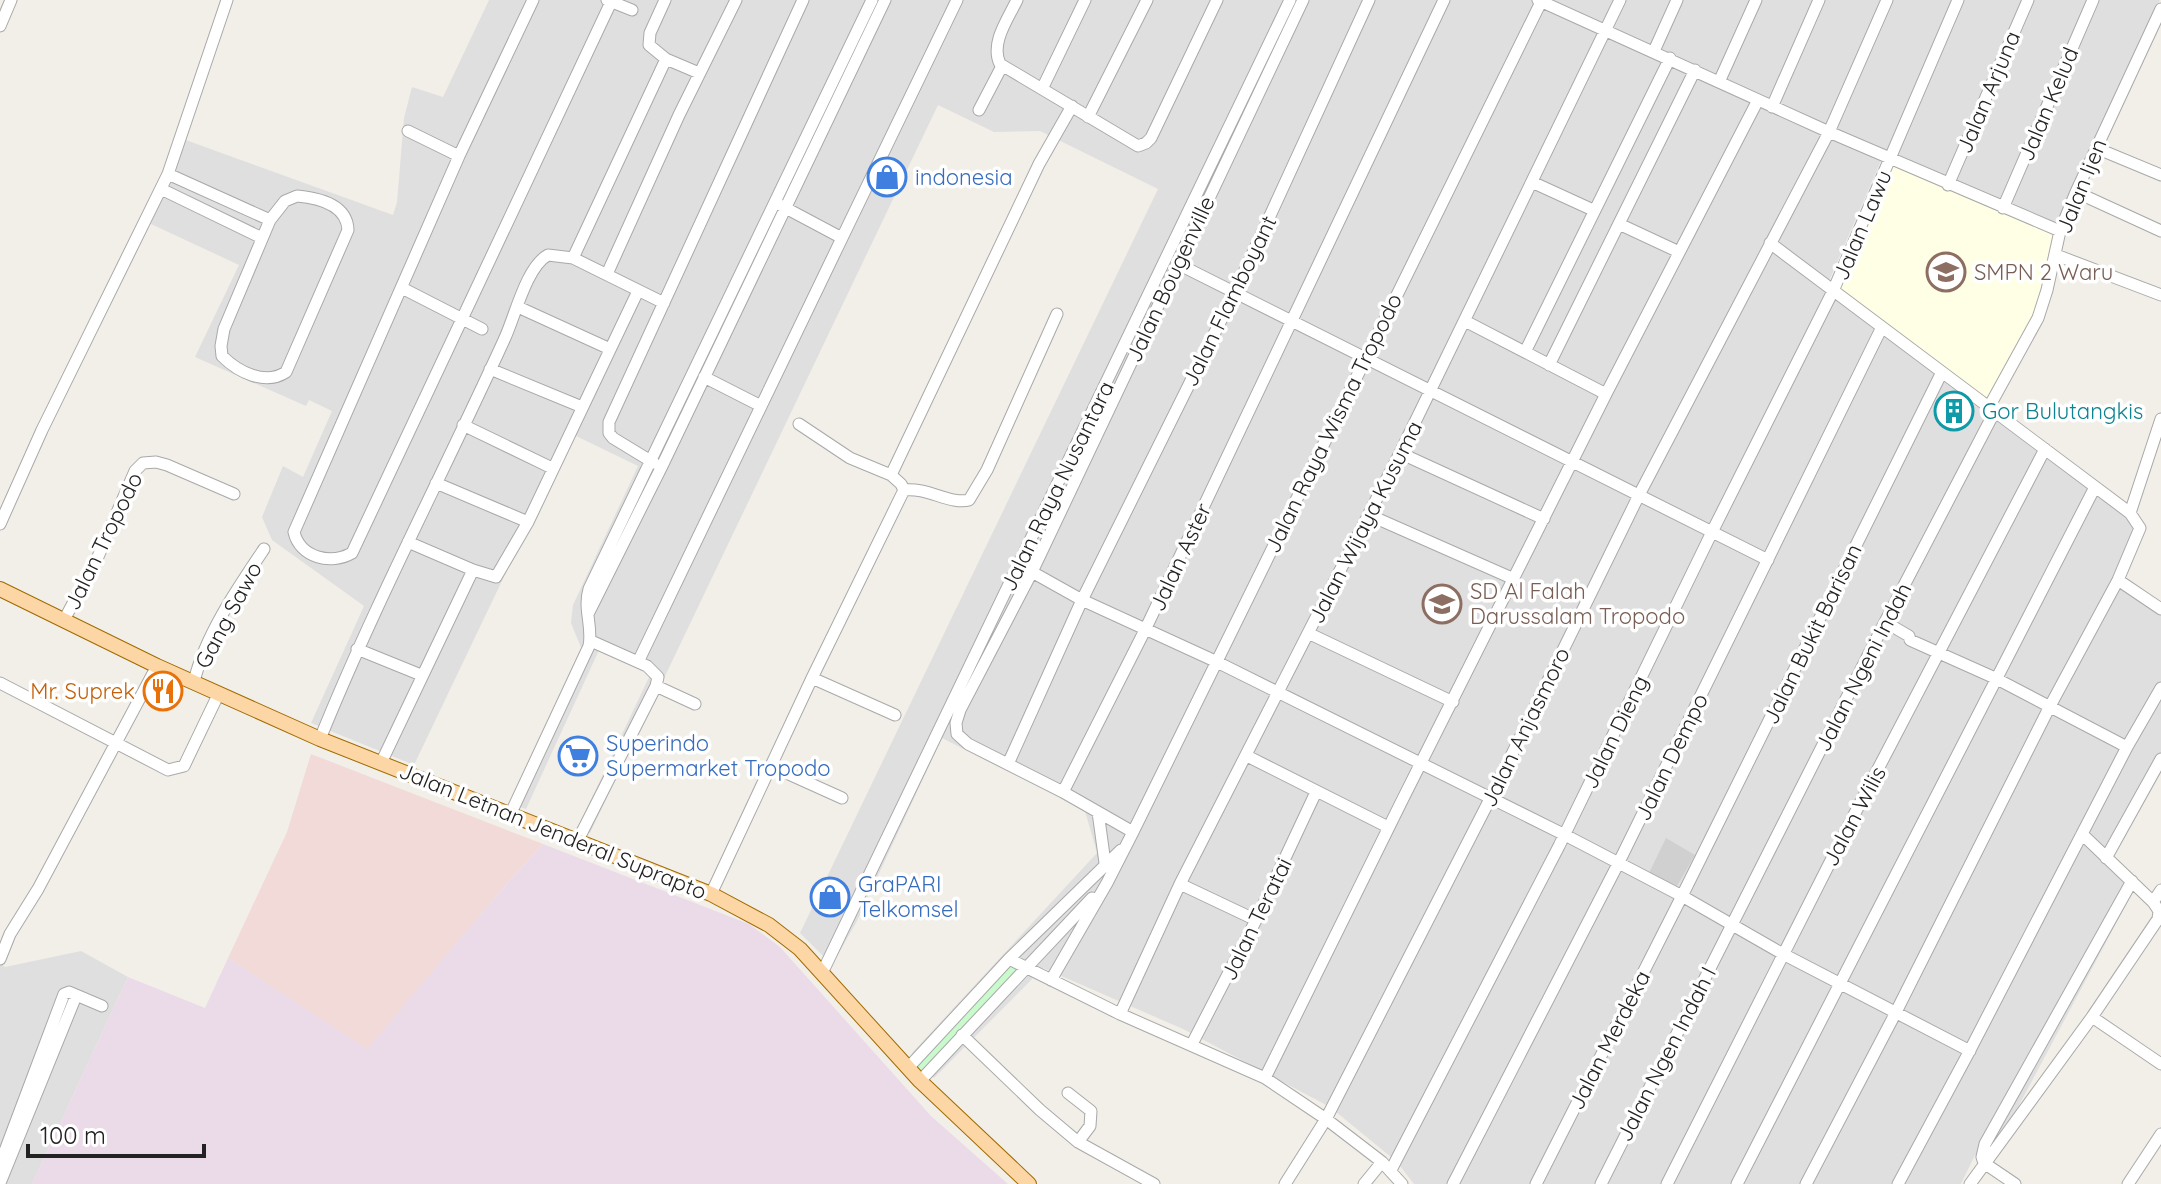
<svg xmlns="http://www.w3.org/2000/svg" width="2161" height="1184" viewBox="0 0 2161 1184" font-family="Quicksand,sans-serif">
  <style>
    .residential { fill: #e0dfdf }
    .commercial { fill: #f2dad9 }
    .industrial { fill: #ebdbe8 }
    .education { fill: #ffffe5 }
    .religious { fill: #d0d0d0 }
    .park { fill: #c8facc }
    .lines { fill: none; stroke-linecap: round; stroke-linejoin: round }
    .minor-casing { stroke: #a9a9a9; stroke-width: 13 }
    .major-casing { stroke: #a06b00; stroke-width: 16 }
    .minor { stroke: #fff; stroke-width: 11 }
    .major { stroke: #fcd6a4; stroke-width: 14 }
    .labels { text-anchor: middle; stroke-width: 7; stroke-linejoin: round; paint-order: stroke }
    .street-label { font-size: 22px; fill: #222; stroke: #fff }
    .shop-label { font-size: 22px; fill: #366cbe; stroke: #fff; text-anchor: start }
    .education-label { font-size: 22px; fill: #785e54; stroke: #fff; text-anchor: start }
    .culture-label { font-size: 22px; fill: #0d838f; stroke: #fff; text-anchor: start }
    .food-label { font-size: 22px; fill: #c56008; stroke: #fff; text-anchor: end }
  </style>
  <rect width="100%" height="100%" fill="#f2efe9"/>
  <path class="residential" d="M489 0H2160L2056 225 1886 149 1826 288 2135 521 2136 533 2113 577 2161 614V681L2153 695 2161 702V756L2101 861 2134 890 1988 1163 1975 1155 1961 1184H1414L1397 1162 1330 1107 1183 1029 1043 968 934 1078 912 1053 1097 853 1085 811 942 738 857 921 832 965 800 933 1158 189 1040 131 994 132 938 105 590 833 577 829 651 673 600 648 526 809 511 804 582 650 571 623 573 605 638 466 572 434 414 765 311 723 364 606 272 540 262 517 283 466 303 477 332 411 309 400 306 406 195 357 239 265 151 224 183 139 393 215 397 202 404 118 412 87 443 97Z
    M81 951 128 977 32 1184H0V963L5 967Z"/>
  <path class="commercial" d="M311 754 543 844 509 881 367 1050 228 958 287 832Z"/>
  <path class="industrial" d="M543 844 749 924 780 947 931 1116 1008 1184H32L128 977 205 1008 228 958 367 1049 509 881Z"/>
  <path class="education" d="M1889 160 2058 233 2045 295 1984 409 1835 289Z"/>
  <path class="religious" d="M1666 838 1695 855 1677 886 1649 873Z"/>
  <path class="park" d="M1007 961 1025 966 922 1080 912 1067Z"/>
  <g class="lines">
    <g class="minor-casing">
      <path id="minor" d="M533 0 459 156 294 532C300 558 331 565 352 553L612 0
        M607 0 632 10
        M665 0 650 33 649 45 666 59 699 73
        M1017 0C1008 19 990 43 1000 64L1138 146 1146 143 1151 138 1217 0
        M1538 0 1829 132 2060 231
        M0 26 11 0
        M1654 51 1677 0
        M1719 82 1756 0
        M1042 89 1085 0
        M1772 107 1819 0
        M979 110 1002 66
        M1088 117 1147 0
        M408 131 459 156
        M2096 148 2161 175
        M168 174 270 220
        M1534 183 1593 210
        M1948 185 2028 0
        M161 189 262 238
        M2076 192 2161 231
        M297 196C319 198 347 205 348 230L286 372C265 386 238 372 222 356L221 346 224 329 270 220 285 201Z
        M780 205 842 238 957 0
        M2003 208 2093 0
        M1619 224 1679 252
        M1770 243 2130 513 2140 528 2118 580 2049 708 1894 1016 1806 1184
        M2056 255 2161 295
        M573 258 666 59
        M1178 264 1768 560
        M607 274 679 115 736 0
        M402 288 482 329
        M518 307 610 349
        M1465 321 1606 394 1758 100
        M1525 352 1670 58
        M1549 365 1695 70
        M490 369 582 407
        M704 377 761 406
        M1989 407 2038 318 2047 290 2060 231 2076 192 2161 9
        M799 424 850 458 891 475 901 484 904 490
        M463 425 552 468
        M1400 453 1544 519
        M654 463 613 438 609 433V422L803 0
        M891 475 1039 164 1072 106
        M436 483 528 522
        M904 490C927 487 951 505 969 500L987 470 1057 314
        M2130 513 2161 419
        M1369 515 1514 579
        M0 524 42 430 168 174 227 0
        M408 542 473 570 496 577 528 522 638 291
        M1032 572 1082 600 1215 661 1565 835 1682 896 1783 954 1970 1051
        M2118 580 2161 609
        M588 614 662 466 885 0
        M64 620 97 559 135 471 143 463 156 462 167 465 234 494
        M1885 622 1909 636 1910 640 1995 678 2127 747
        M1308 633 1453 702
        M357 649 421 675
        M638 662 842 238
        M812 678 895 715
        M194 681C206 634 237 589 264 549
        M0 683 168 770 184 766 219 693
        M656 686 695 704
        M320 739C375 603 443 474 504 340 515 317 526 267 548 255L573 258 664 303
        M1247 756 1388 827
        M381 763 473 570
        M1008 764 1082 600 1235 292 1369 0
        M771 766 842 798
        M1063 792 1145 630 1444 0
        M1098 812 1105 863
        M510 815 589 646C593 627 583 609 589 589L872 0
        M1133 832 1063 792 968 744 957 734 956 723 960 710 1032 572 1303 0
        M577 842 656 686 658 677 647 666 591 641
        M2106 858 2161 759
        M1180 884 1256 920
        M711 894 812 678 904 490
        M2153 902 2161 890
        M0 959 10 934 38 889 157 666
        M1009 959 1120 1014 1265 1078 1326 1119 1382 1162 1402 1184
        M823 971 1290 0
        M1051 980 1107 883 1133 832 1542 0
        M1120 1014 1180 884 1400 453 1620 0
        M2092 1017 2161 1064
        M962 1035 1040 1110 1078 1142 1154 1184
        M1192 1044 1256 920 1316 792
        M908 1068 1009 959 1121 850
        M1265 1078C1377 849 1491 622 1606 394
        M920 1081 1092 898
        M1068 1093 1091 1111 1090 1126 1078 1142
        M1984 1163 1982 1157 1985 1144 2132 881
        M1984 1163 2015 1184
        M0 1164 64 994 69 992 102 1006
        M1391 1170 1559 846 1712 532 1833 291 1958 0
        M0 1183 76 996
        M1285 1184 1326 1119 1490 799 1639 495 1829 132 1887 0
        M1364 1184 1382 1162
        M1453 1184 1618 864 1882 327
        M1536 1184 1682 896 1942 372
        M1601 1184 1885 622 1995 411
        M1667 1184 1854 815 2045 449
        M1737 1184 2095 487
        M1898 1184 1969 1052 2127 747 2161 688
        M1970 1184 2092 1017 2158 919 2159 911 2153 902 2082 834
        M2128 1184 2161 1134"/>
    </g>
    <g class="major-casing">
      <path id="major" d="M0 589 157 666 320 739 711 894 769 925 800 949 920 1081 1029 1184"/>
    </g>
    <use href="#minor" class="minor"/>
    <use href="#major" class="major"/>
  </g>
  <defs>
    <g id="shop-ring" transform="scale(2)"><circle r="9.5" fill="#fff" stroke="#3f7fe0" stroke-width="1.5"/><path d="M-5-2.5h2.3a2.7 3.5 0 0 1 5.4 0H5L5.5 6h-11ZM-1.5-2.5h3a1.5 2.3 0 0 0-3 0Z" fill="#3f7fe0"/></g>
    <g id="school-ring" transform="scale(2)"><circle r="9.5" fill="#fff" stroke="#8d6e63" stroke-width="1.5"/><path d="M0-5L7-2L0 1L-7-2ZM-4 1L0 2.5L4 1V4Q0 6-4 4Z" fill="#8d6e63"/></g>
    <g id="building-ring" transform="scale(2)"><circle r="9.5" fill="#fff" stroke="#0f9aa8" stroke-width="1.5"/><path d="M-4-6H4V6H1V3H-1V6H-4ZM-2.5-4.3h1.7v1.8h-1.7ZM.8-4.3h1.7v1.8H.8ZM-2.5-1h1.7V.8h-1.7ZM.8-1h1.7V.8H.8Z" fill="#0f9aa8"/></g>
    <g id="restaurant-ring" transform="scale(2)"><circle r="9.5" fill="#fff" stroke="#e8710a" stroke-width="1.5"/><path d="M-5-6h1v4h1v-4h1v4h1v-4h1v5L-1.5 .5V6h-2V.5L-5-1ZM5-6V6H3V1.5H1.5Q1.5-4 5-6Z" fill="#e8710a"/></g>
    <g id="supermarket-ring" transform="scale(2)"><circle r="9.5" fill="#fff" stroke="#3f7fe0" stroke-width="1.5"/><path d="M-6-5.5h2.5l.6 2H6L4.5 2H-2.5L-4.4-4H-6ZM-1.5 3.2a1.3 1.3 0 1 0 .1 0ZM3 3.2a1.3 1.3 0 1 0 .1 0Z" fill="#3f7fe0"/></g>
  </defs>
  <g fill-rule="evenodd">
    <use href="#shop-ring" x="887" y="177"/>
    <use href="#school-ring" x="1946" y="272"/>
    <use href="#building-ring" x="1954" y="411"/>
    <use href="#school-ring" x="1442" y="604"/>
    <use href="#restaurant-ring" x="163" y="691"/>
    <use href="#supermarket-ring" x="578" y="756"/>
    <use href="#shop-ring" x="830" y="897"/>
  </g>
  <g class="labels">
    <g class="street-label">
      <text transform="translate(1988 92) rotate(-67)" y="8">Jalan Arjuna</text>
      <text transform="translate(2048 104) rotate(-67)" y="8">Jalan Kelud</text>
      <text transform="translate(2081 186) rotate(-68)" y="8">Jalan Ijen</text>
      <text transform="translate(1862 225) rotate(-67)" y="8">Jalan Lawu</text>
      <text transform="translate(1170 279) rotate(-65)" y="8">Jalan Bougenville</text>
      <text transform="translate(1229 301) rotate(-64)" y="8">Jalan Flamboyant</text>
      <text transform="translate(1333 423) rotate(-64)" y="8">Jalan Raya Wisma Tropodo</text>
      <text transform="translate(1057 486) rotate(-64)" y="8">Jalan Raya Nusantara</text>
      <text transform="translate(1365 522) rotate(-63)" y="8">Jalan Wijaya Kusuma</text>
      <text transform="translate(103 541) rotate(-64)" y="8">Jalan Tropodo</text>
      <text transform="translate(1180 557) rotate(-65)" y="8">Jalan Aster</text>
      <text transform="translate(228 615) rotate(-62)" y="8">Gang Sawo</text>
      <text transform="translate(1812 634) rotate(-64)" y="8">Jalan Bukit Barisan</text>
      <text transform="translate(1863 667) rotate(-63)" y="8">Jalan Ngeni Indah</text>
      <text transform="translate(1525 727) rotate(-64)" y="8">Jalan Anjasmoro</text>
      <text transform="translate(1615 732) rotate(-64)" y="8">Jalan Dieng</text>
      <text transform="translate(1671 757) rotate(-64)" y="8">Jalan Dempo</text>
      <text transform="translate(1854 816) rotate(-62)" y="8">Jalan Wilis</text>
      <text transform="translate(553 831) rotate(22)" y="8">Jalan Letnan Jenderal Suprapto</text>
      <text transform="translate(1256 919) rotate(-64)" y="8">Jalan Teratai</text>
      <text transform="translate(1609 1040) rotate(-63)" y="8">Jalan Merdeka</text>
      <text transform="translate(1666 1054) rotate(-63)" y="8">Jalan Ngen Indah I</text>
    </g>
    <g class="shop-label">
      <text x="915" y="185">indonesia</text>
      <text x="606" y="751">Superindo<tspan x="606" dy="25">Supermarket Tropodo</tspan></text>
      <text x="858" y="892">GraPARI<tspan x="858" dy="25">Telkomsel</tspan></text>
    </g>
    <g class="education-label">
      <text x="1974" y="280">SMPN 2 Waru</text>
      <text x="1470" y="599">SD Al Falah<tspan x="1470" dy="25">Darussalam Tropodo</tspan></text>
    </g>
    <g class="culture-label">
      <text x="1982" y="419">Gor Bulutangkis</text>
    </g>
    <g class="food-label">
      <text x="135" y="699">Mr. Suprek</text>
    </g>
  </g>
  <path d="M28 1144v12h176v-12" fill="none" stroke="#222222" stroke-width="4"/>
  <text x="40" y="1144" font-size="24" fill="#222222" stroke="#ffffff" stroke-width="6" paint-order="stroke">100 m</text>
</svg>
